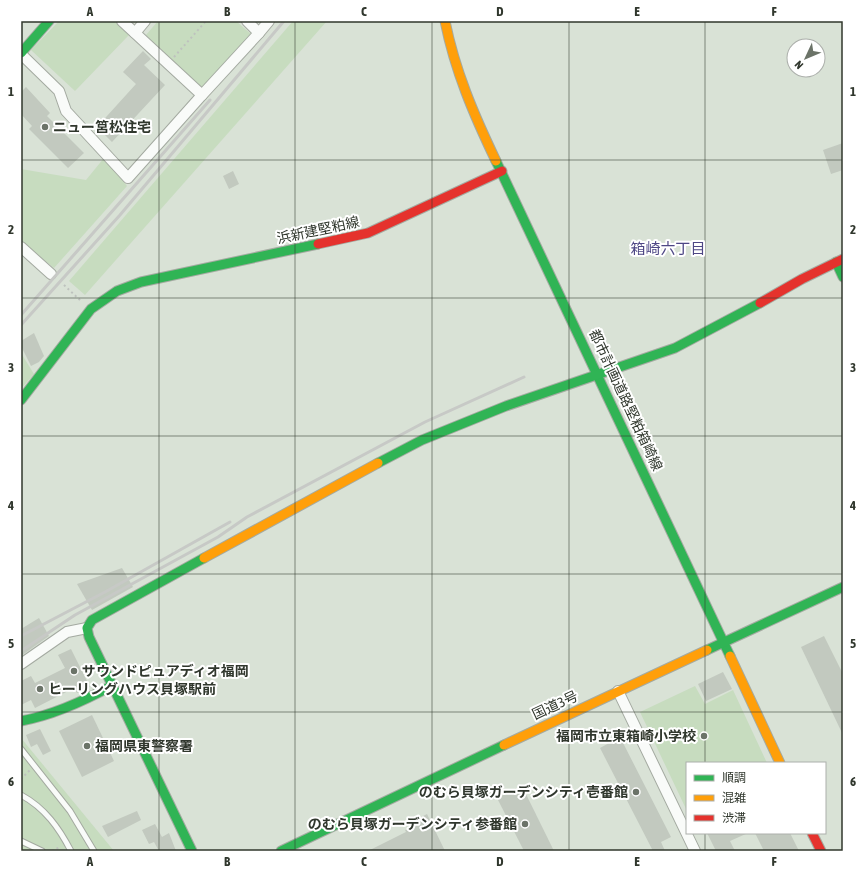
<svg xmlns="http://www.w3.org/2000/svg" width="864" height="872" font-family="'Asap Condensed','Noto Sans JP',sans-serif">
  <style>
    .green { fill: #c7dcbf }
    .building { fill: #c2c9bf }
    .lines { fill: none; stroke-linecap: round; stroke-linejoin: round }
    .lane-casing { stroke: #a4aaa1; stroke-width: 7 }
    .street-casing { stroke: #a4aaa1; stroke-width: 12 }
    .fast-casing { stroke: #a4aaa1; stroke-width: 11 }
    .slow-casing { stroke: #a4aaa1; stroke-width: 11 }
    .jam-casing { stroke: #a4aaa1; stroke-width: 11 }
    .path { stroke: #bec2be; stroke-width: 2; stroke-dasharray: 2 3; stroke-linecap: butt }
    .lane { stroke: #f9fbf9; stroke-width: 5 }
    .street { stroke: #f9fbf9; stroke-width: 10 }
    .fast { stroke: #30b455; stroke-width: 9 }
    .slow { stroke: #ff9f0a; stroke-width: 9 }
    .jam { stroke: #e5322d; stroke-width: 9 }
    .rail { stroke: #c7c9c6; stroke-width: 3 }
    .grid { fill: none; stroke: #30372d; stroke-width: 1; stroke-opacity: 0.55 }
    .poi-dot { fill: #6b7368; stroke: #fff; stroke-width: 1.5 }
    .labels { text-anchor: middle; dominant-baseline: central; stroke-width: 4; stroke-linejoin: round; paint-order: stroke }
    .poi-label { font-size: 14px; font-weight: bold; fill: #30372d; stroke: #fff; text-anchor: start }
    .street-label { font-size: 14px; fill: #30372d; stroke: #fff }
    .neighbourhood-label { font-size: 15px; fill: #4e4785; stroke: #fff }
    .neatline { fill: none; stroke: #30372d; stroke-width: 1.5 }
    .grid-label { font-size: 13px; text-anchor: middle; font-weight: bold; fill: #30372d }
  </style>
  <rect width="100%" height="100%" fill="#d9e2d6"/>
  <!-- green -->
  <g class="green">
    <polygon points="59,21 114,21 129,35 75,91 31,50"/>
    <polygon points="158,21 236,21 252,35 203,89 146,35"/>
    <polygon points="293,21 327,21 85,295 69,281"/>
    <polygon points="104,158 127,186 54,268 24,244 21,236 21,169 86,180"/>
    <polygon points="21,353 34,374 21,389"/>
    <polygon points="695,686 705,704 733,690 767,763 687,763 687,811 640,712"/>
    <polygon points="21,738 114,851 21,851"/>
  </g>
  <!-- building -->
  <g class="building">
    <polygon points="143,51 151,59 144,65 165,85 112,142 97,127 136,84 123,72"/>
    <polygon points="26,87 50,113 47,116 84,153 68,168 29,129 32,126 21,114 21,92"/>
    <polygon points="843,143 843,170 831,174 823,150"/>
    <polygon points="233,171 239,184 229,189 223,176"/>
    <polygon points="34,333 44,356 39,362 31,366 21,346 21,341"/>
    <polygon points="122,568 133,587 92,610 77,584"/>
    <polygon points="39,618 49,636 21,656 21,629"/>
    <polygon points="824,636 843,674 843,735 801,647"/>
    <polygon points="71,649 90,687 77,693 74,688 35,708 31,700 21,705 21,681 31,676 35,683 65,668 58,655"/>
    <polygon points="723,672 732,689 706,701 698,684"/>
    <polygon points="92,715 114,761 82,777 59,731"/>
    <polygon points="40,729 51,751 43,755 37,744 31,747 26,735"/>
    <polygon points="620,737 671,837 661,842 665,851 653,851 600,748"/>
    <polygon points="522,786 554,851 524,851 497,798"/>
    <polygon points="137,811 141,820 108,837 102,826"/>
    <polygon points="427,814 445,851 368,851 406,832 405,830 416,825 414,821"/>
    <polygon points="155,824 162,837 169,833 176,851 159,851 154,842 149,844 142,830"/>
    <polygon points="707,833 748,833 730,841 735,851 716,851"/>
    <polygon points="755,833 790,833 799,851 764,851"/>
  </g>
  <g class="lines">
    <!-- lane casing -->
    <g class="lane-casing">
      <g id="lane">
        <polyline points="21,749 70,811 94,851"/>
        <path d="M21,795C45,808 59,828 71,851"/>
        <polyline points="21,841 42,851"/>
      </g>
    </g>
    <!-- street casing -->
    <g class="street-casing">
      <g id="street">
        <polyline points="135,33 145,21"/>
        <polyline points="259,33 269,21"/>
        <polyline points="21,54 59,91 66,111 128,178 202,95 122,21"/>
        <polyline points="202,95 259,33 247,21"/>
        <polyline points="21,247 51,274"/>
        <polyline points="21,664 67,632 87,628"/>
        <polyline points="618,691 695,851"/>
      </g>
    </g>
    <!-- fast casing -->
    <g class="fast-casing">
      <g id="fast">
        <polyline points="21,53 49,21"/>
        <polyline points="496,161 730,656"/>
        <polyline points="836,262 843,277"/>
        <polyline points="21,400 91,309 117,291 141,282 318,244"/>
        <polyline points="378,463 422,440 506,406 675,348 760,303"/>
        <polyline points="707,650 843,587"/>
        <path d="M21,721C54,715 84,701 113,685"/>
        <polyline points="192,851 89,637 87,628 92,620 204,558"/>
        <polyline points="281,851 504,745"/>
      </g>
    </g>
    <!-- slow casing -->
    <g class="slow-casing">
      <g id="slow">
        <path d="M445,21C455,71 474,115 496,161"/>
        <polyline points="204,558 378,463"/>
        <polyline points="730,656 780,763"/>
        <polyline points="504,745 707,650"/>
      </g>
    </g>
    <!-- jam casing -->
    <g class="jam-casing">
      <g id="jam">
        <polyline points="318,244 368,233 502,171"/>
        <polyline points="760,303 802,279 843,259"/>
        <polyline points="812,833 821,851"/>
      </g>
    </g>
    <!-- path -->
    <g class="path">
      <polyline points="174,57 206,21"/>
      <polyline points="64,285 81,301"/>
      <polyline points="21,779 30,770"/>
      <polyline points="52,851 60,847"/>
    </g>
    <!-- lane -->
    <use href="#lane" class="lane"/>
    <!-- street -->
    <use href="#street" class="street"/>
    <!-- fast -->
    <use href="#fast" class="fast"/>
    <!-- slow -->
    <use href="#slow" class="slow"/>
    <!-- jam -->
    <use href="#jam" class="jam"/>
    <!-- rail -->
    <g class="rail">
      <polyline points="21,315 210,100"/>
      <polyline points="21,325 120,215 284,21"/>
      <polyline points="21,636 105,592 230,522"/>
      <polyline points="21,651 75,615 218,537 247,517 425,422 524,377"/>
    </g>
  </g>
  <!-- grid -->
  <path class="grid" d="M159,21V851M295,21V851M432,21V851M569,21V851M705,21V763M21,160H843M21,298H843M21,436H843M21,574H843M21,712H843M705,833V851"/>
  <!-- markers -->
  <g class="poi-dot">
    <circle cx="45" cy="127" r="4"/>
    <circle cx="74" cy="671" r="4"/>
    <circle cx="40" cy="689" r="4"/>
    <circle cx="704" cy="736" r="4"/>
    <circle cx="87" cy="746" r="4"/>
    <circle cx="636" cy="792" r="4"/>
    <circle cx="525" cy="824" r="4"/>
  </g>
  <g class="labels">
    <!-- poi labels -->
    <g class="poi-label">
      <text x="53" y="127">ニュー筥松住宅</text>
      <text x="82" y="671">サウンドピュアディオ福岡</text>
      <text x="48" y="689">ヒーリングハウス貝塚駅前</text>
      <text x="696" y="736" text-anchor="end">福岡市立東箱崎小学校</text>
      <text x="95" y="746">福岡県東警察署</text>
      <text x="628" y="792" text-anchor="end">のむら貝塚ガーデンシティ壱番館</text>
      <text x="517" y="824" text-anchor="end">のむら貝塚ガーデンシティ参番館</text>
    </g>
    <!-- street labels -->
    <g class="street-label">
      <text transform="translate(318 230) rotate(-12)">浜新建堅粕線</text>
      <text transform="translate(626 400) rotate(65)">都市計画道路堅粕箱崎線</text>
      <text transform="translate(555 705) rotate(-25)">国道3号</text>
    </g>
    <!-- neighbourhood labels -->
    <g class="neighbourhood-label">
      <text x="668" y="248">箱崎六丁目</text>
    </g>
  </g>
  <!-- border -->
  <rect width="864" height="872" fill="none" stroke="#ffffff" stroke-width="44"/>
  <!-- legend -->
  <rect x="686" y="762" width="140" height="72" fill="#ffffff" stroke="#acafab"/>
  <rect x="694" y="775" width="20" height="6" fill="#30b455" stroke="#acafab"/>
  <text x="722" y="782" font-size="12" fill="#30372d">順調</text>
  <rect x="694" y="795" width="20" height="6" fill="#ff9f0a" stroke="#acafab"/>
  <text x="722" y="802" font-size="12" fill="#30372d">混雑</text>
  <rect x="694" y="815" width="20" height="6" fill="#e5322d" stroke="#acafab"/>
  <text x="722" y="822" font-size="12" fill="#30372d">渋滞</text>
  <!-- north arrow -->
  <g transform="translate(806 58) rotate(226)"><circle r="19" fill="#ffffff" stroke="#acafab"/>
  <path d="M0-3L7 15L0 10L-7 15Z" fill="#6b7368"/>
  <text y="-6" font-size="11" font-weight="bold" text-anchor="middle" fill="#30372d">N</text>
  </g>
  <rect x="22" y="22" width="820" height="828" class="neatline"/>
  <g class="grid-label">
    <text x="90" y="16">A</text>
    <text x="227" y="16">B</text>
    <text x="364" y="16">C</text>
    <text x="500" y="16">D</text>
    <text x="637" y="16">E</text>
    <text x="774" y="16">F</text>
    <text x="11" y="96">1</text>
    <text x="853" y="96">1</text>
    <text x="11" y="234">2</text>
    <text x="853" y="234">2</text>
    <text x="11" y="372">3</text>
    <text x="853" y="372">3</text>
    <text x="11" y="510">4</text>
    <text x="853" y="510">4</text>
    <text x="11" y="648">5</text>
    <text x="853" y="648">5</text>
    <text x="11" y="786">6</text>
    <text x="853" y="786">6</text>
    <text x="90" y="866">A</text>
    <text x="227" y="866">B</text>
    <text x="364" y="866">C</text>
    <text x="500" y="866">D</text>
    <text x="637" y="866">E</text>
    <text x="774" y="866">F</text>
  </g>
</svg>
